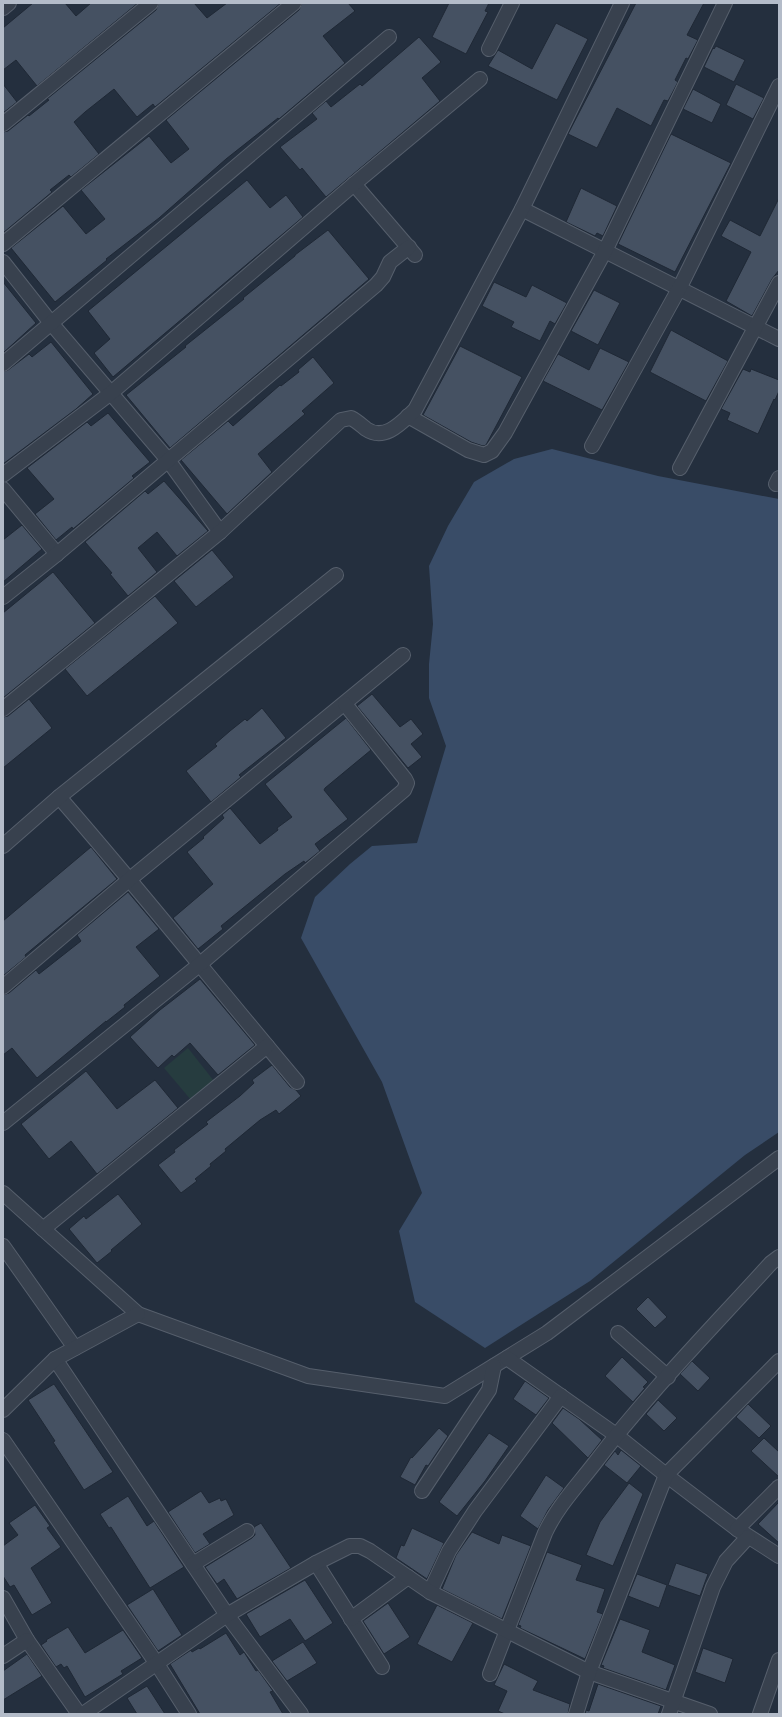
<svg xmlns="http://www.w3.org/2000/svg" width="782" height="1717" font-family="'Sofia Sans Condensed',sans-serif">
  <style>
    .green { fill: #263c3f }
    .water { fill: #394c67 }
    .building { fill: #455162; stroke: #1f2835 }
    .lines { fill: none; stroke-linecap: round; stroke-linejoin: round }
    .street-casing { stroke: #565f6c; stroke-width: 16 }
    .street { stroke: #38414e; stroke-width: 14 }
  </style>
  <rect width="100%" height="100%" fill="#242f3e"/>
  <!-- green -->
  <polygon class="green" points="188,1048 214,1081 191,1100 164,1068"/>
  <!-- water -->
  <polygon class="water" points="552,449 658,476 779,499 779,1132 745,1155 590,1281 485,1348 415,1302 399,1231 422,1193 382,1082 301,938 315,897 350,864 372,846 417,843 446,746 429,698 429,664 433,624 429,566 448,526 474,482 514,459"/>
  <!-- building -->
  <g class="building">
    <polygon points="33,3 65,3 76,16 91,3 138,3 37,86 16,60 3,70 3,28"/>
    <polygon points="159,3 194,3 207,18 227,3 281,3 155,107 153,104 137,117 114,89 85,112 74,122 99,154 71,177 69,175 50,190 52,192 3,233 3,132 8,131 28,115 29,116 49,100 47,99 156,10"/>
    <polygon points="302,3 348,3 355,11 323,36 345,63 279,119 278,118 226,159 159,218 124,245 106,259 107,260 55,302 11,248 63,206 86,234 105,219 81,190 149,136 171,163 189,149 166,120 299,10"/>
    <polygon points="449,3 489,3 485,11 488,12 466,54 432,37"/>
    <polygon points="636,3 704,3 687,35 698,40 688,59 686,58 675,80 678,82 668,101 664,100 651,126 617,108 597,148 568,134"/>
    <polygon points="556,23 588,39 557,100 488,66 498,50 532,69"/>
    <polygon points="419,37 441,62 422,78 440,101 326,197 302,168 300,170 280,147 317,119 312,113 326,101 331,107 360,84 362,86"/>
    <polygon points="716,46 745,60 734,82 704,67 713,48 714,49"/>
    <polygon points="3,84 17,102 3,113"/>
    <polygon points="736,84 764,98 753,119 726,105"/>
    <polygon points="693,89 721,104 712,123 683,109"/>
    <polygon points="671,134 731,163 675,272 618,244"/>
    <polygon points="247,180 270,208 286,195 303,217 113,377 94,353 110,339 88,311"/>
    <polygon points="581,188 617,206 603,236 597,233 595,236 566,222"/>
    <polygon points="779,198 779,270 772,279 752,316 726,301 751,252 721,236 730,220 760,236"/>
    <polygon points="328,230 369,279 170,448 126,395 186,347 185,346 244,299 243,298 295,256 295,255"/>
    <polygon points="3,282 36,323 3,353"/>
    <polygon points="494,282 526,297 532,285 567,303 555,324 550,321 540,341 511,327 514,322 482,306"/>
    <polygon points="594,290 620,303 598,345 571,331"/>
    <polygon points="671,330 728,361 706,401 650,372"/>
    <polygon points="51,342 93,394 76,409 3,464 3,372 8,370 29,354 32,357"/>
    <polygon points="460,346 522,377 486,445 483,446 471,442 423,415"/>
    <polygon points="600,348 629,362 602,410 543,381 558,354 589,370"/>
    <polygon points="313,357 334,383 302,411 305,414 258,454 272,472 227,514 181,460 228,421 233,426 280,385 281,386 299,372 298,370"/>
    <polygon points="743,369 750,372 751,369 779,380 779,391 775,400 774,399 758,434 727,420 730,413 721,409"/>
    <polygon points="108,413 150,462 132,476 134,478 73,529 72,527 56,540 35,514 54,499 27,468 87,422 91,426"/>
    <polygon points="164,481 208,531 177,556 157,532 138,548 157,572 128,596 110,574 112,573 85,542 145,491 148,494"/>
    <polygon points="22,525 42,549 3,582 3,540"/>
    <polygon points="212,550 234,577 196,607 174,581"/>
    <polygon points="53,572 95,623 3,698 3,613"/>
    <polygon points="155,596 178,623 87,696 65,669"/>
    <polygon points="372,694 400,727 411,719 423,734 411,744 422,757 408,768 357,706"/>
    <polygon points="29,699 52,728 3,768 3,717 8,716"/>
    <polygon points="262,708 286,738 239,775 241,777 211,802 186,771 217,746 215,744 230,731 245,719 247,721"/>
    <polygon points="346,718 371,750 325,788 324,790 348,819 315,844 320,851 305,863 304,861 285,874 221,926 223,929 198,949 173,918 213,884 187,852 204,838 203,837 224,818 222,815 230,808 260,844 278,830 277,828 292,817 265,784"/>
    <polygon points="91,847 117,879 25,955 26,957 3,976 3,921"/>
    <polygon points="128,892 159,929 136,947 160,976 124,1005 125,1007 106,1022 106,1021 37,1078 12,1048 3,1055 3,995 9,993 36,970 39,974 81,941 77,935"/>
    <polygon points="200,979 255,1045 218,1075 190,1043 174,1057 172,1055 158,1068 130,1037 160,1010"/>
    <polygon points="272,1065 290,1087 296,1090 301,1096 279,1114 276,1110 260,1120 225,1149 226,1151 210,1164 211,1166 195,1179 197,1181 181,1193 158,1165 175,1152 174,1150 208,1124 206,1122 240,1096 254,1083 252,1080"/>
    <polygon points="86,1071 117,1109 155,1080 178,1108 97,1174 71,1141 49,1159 21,1124"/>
    <polygon points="118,1194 142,1224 111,1250 112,1251 97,1263 69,1229 84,1216 86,1219"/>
    <polygon points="648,1297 667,1317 655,1328 636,1309"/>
    <polygon points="622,1357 648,1382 643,1387 645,1388 633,1402 605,1376"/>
    <polygon points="692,1361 710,1378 698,1391 680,1374"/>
    <polygon points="525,1381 549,1398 536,1415 513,1399"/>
    <polygon points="54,1384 113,1472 84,1490 53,1442 55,1441 28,1400"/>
    <polygon points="658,1400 677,1418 664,1431 646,1414"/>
    <polygon points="748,1404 771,1426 759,1438 736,1417"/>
    <polygon points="563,1408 579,1419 602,1440 588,1458 552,1423"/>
    <polygon points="439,1428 448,1436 428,1466 426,1465 415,1485 400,1477 411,1457 412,1458"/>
    <polygon points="489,1433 509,1446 485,1481 457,1516 439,1502"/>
    <polygon points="764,1438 779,1452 779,1477 751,1451"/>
    <polygon points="621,1450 641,1466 627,1483 604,1465 615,1451 618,1455"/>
    <polygon points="546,1475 564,1488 548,1510 538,1529 520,1516"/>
    <polygon points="629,1483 643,1494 613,1566 586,1555 600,1522"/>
    <polygon points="201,1491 209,1503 220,1498 221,1501 226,1499 234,1515 203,1534 210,1544 195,1553 168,1512"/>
    <polygon points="128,1496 147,1526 154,1521 184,1567 150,1588 111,1527 109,1528 100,1514"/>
    <polygon points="779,1502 779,1543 758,1524"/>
    <polygon points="35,1505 50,1526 47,1528 61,1547 31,1568 52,1603 32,1615 14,1585 10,1587 3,1576 3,1546 18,1535 9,1523"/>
    <polygon points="261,1523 291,1568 237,1599 224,1579 217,1584 205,1567 252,1538 255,1535 254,1527"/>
    <polygon points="412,1528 444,1543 427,1579 396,1558 401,1545 404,1546"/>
    <polygon points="472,1532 499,1544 502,1535 531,1546 502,1619 442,1589 456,1555"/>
    <polygon points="547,1552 582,1565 576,1580 605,1589 597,1612 603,1614 585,1659 520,1628 521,1626 518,1625"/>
    <polygon points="676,1563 708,1574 700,1596 668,1585"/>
    <polygon points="637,1574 667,1585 659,1608 628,1596"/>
    <polygon points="305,1580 333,1623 305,1641 290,1619 260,1637 246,1614"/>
    <polygon points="153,1589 182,1635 158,1651 127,1605"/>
    <polygon points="388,1603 410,1637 384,1654 363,1621"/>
    <polygon points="437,1605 473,1623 452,1662 417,1644"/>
    <polygon points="620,1619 650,1630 642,1652 675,1665 666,1690 603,1668 604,1666 601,1665"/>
    <polygon points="68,1627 85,1653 123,1630 142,1658 121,1671 123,1674 85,1697 67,1666 64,1668 61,1664 56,1667 41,1645 47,1641 46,1640"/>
    <polygon points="226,1633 240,1655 244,1652 256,1671 258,1670 273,1691 270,1692 283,1714 200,1714 170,1664 191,1650 192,1652 199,1648 200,1649"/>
    <polygon points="303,1642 317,1663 287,1681 272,1661"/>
    <polygon points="703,1648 733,1659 725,1683 695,1672"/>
    <polygon points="27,1654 42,1676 3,1700 3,1671"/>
    <polygon points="504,1664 538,1681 533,1690 570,1704 568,1714 505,1714 498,1711 507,1691 494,1685"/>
    <polygon points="598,1684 661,1706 658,1714 585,1714 586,1710 589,1711"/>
    <polygon points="147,1686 165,1714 137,1714 127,1698"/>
  </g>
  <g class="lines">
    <!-- street casing -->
    <g class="street-casing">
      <g id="street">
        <polyline points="3,8 9,3"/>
        <polyline points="489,49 512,3"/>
        <polyline points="3,124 151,3"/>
        <polyline points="354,184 415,255"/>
        <polyline points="522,209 779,339"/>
        <polyline points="3,244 294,3"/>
        <polyline points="3,262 51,323 168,460 220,532"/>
        <polyline points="3,364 389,37"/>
        <polyline points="408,416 468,450 484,455 492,451 505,433 605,251 725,3"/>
        <polyline points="592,446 680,287 779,86"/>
        <polyline points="680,468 779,283"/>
        <polyline points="3,475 111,393 354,184 480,79"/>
        <polyline points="776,484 779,478"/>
        <polyline points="3,489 57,554"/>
        <polyline points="3,597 57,554 376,285 383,277 390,262 409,247"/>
        <path d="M3,709L220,532L341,420L351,418C357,421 361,425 366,429C385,442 402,422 415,410L522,209L622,3"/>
        <path d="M59,797C141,891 218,988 297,1082"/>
        <polyline points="3,846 59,797 336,575"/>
        <polyline points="3,987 130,879 403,655"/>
        <polyline points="3,1123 199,965 404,790 407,783 405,779 345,704"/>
        <polyline points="3,1193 138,1314 308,1376 445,1396 547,1333 779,1158"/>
        <polyline points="43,1229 267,1046"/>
        <polyline points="3,1246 75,1348"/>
        <polyline points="618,1333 668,1377"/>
        <polyline points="507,1358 616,1435 666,1475 737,1529 779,1556"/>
        <polyline points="55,1359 227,1615 301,1714"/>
        <polyline points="3,1410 55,1359 138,1314"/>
        <polyline points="3,1440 157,1664 189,1714"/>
        <polyline points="422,1491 489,1390 494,1366"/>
        <polyline points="737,1529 779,1487"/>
        <polyline points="316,1563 382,1667"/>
        <polyline points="193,1564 247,1531"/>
        <polyline points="430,1592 449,1551 475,1511 561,1396"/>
        <polyline points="3,1598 27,1640 79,1714"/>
        <polyline points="351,1619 408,1577"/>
        <polyline points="3,1656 27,1640"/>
        <path d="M490,1674L545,1533C557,1507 577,1486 594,1464C648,1393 711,1329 771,1263L779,1257"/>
        <polyline points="83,1714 227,1615 316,1563 350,1546 360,1546 370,1551 430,1592 589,1672 710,1714"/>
        <polyline points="576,1714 589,1672 666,1475 779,1361"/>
        <polyline points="669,1714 713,1587 726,1561 748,1537"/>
        <polyline points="760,1714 779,1660"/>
      </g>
    </g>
    <!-- street -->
    <use href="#street" class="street"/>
  </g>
  <!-- border -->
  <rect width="782" height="1717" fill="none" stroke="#b4bcc9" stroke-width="8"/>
</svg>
